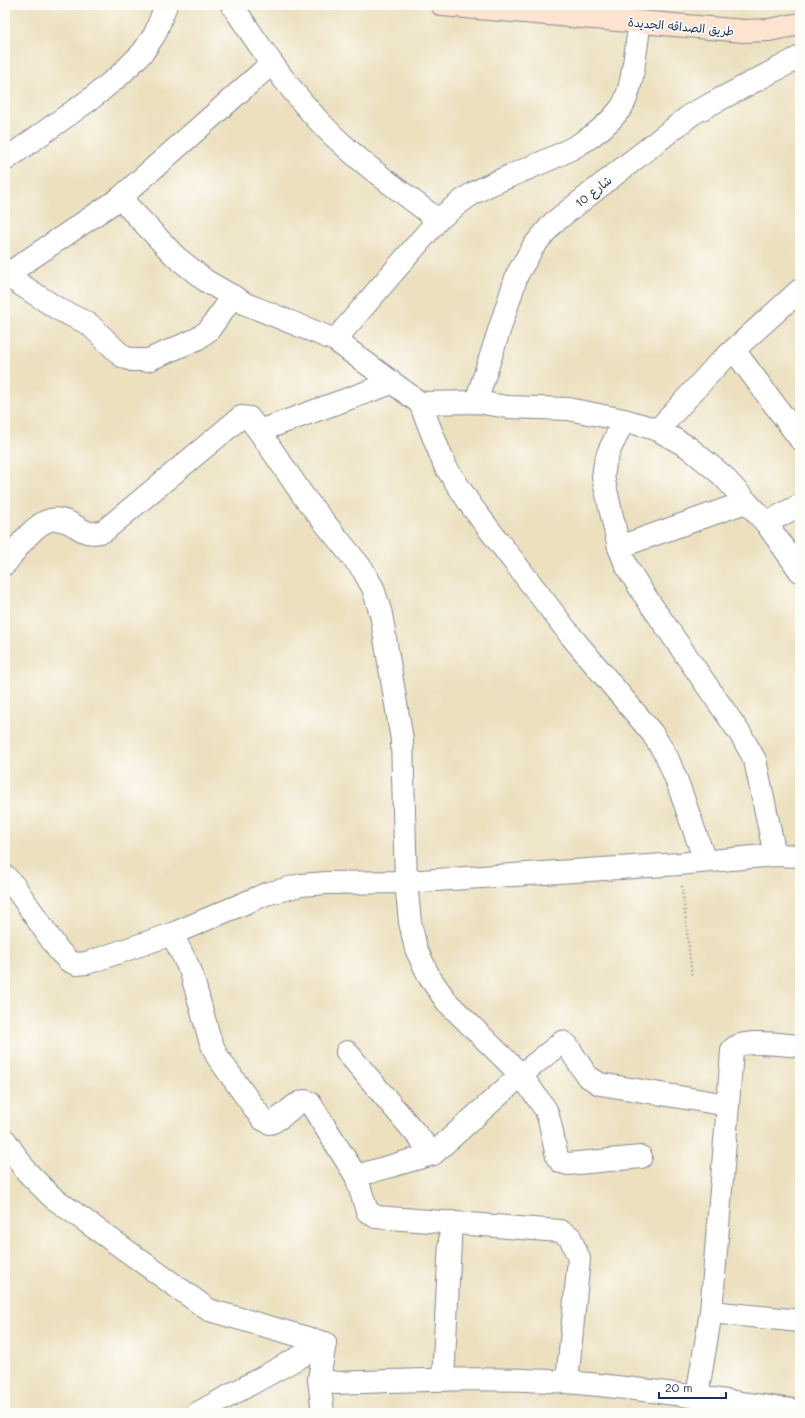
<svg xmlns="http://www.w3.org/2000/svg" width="805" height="1418" font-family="Mali,'Playpen Sans Arabic',sans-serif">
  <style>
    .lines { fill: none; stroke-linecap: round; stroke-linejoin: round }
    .street-casing { stroke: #84888e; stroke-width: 24 }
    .secondary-casing { stroke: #84888e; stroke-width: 24 }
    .path { stroke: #84888e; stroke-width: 2.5; stroke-dasharray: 1 3; stroke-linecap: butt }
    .street { stroke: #fff; stroke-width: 22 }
    .secondary { stroke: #fee3d1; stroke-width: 22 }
    .labels { text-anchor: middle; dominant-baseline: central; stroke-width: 3.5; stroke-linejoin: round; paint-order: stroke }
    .street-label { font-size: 12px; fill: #1b2f5e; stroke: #fdfcf7 }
  </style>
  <rect width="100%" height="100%" fill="#fdfcf7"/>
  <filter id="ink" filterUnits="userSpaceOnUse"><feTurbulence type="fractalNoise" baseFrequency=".025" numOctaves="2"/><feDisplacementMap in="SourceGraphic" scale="8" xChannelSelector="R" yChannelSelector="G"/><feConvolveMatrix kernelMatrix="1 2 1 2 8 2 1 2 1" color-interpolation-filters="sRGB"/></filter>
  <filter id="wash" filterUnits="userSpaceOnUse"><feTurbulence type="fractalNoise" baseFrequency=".012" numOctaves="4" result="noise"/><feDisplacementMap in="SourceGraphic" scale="16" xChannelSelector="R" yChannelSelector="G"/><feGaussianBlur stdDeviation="0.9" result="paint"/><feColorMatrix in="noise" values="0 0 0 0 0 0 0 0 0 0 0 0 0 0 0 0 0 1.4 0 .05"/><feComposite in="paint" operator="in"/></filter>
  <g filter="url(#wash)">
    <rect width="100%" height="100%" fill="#ece0bf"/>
  </g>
  <g filter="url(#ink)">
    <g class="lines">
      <!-- street casing -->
      <g class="street-casing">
        <g id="street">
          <path d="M232,5C266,56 302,110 350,151C378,176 409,197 438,220"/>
          <polyline points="5,160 92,98 120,75 143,52 155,34 166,5"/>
          <polyline points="120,198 175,256 206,281 246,304 335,340 420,403 476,402 508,407 568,409 624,420 658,430 688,447 722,475 766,523 800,571"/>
          <polyline points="5,274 6,275 120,198 271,64"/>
          <polyline points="6,275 58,309 89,324 122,356 132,360 148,360 197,339 209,330 233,296"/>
          <path d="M335,340L438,220C449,211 460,202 472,194C521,166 585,156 621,108C633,92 636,44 640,22"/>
          <polyline points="734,350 800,439"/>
          <polyline points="476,402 517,275 533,247 553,223 692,114 800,57"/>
          <polyline points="420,403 445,466 472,507 571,636 652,733 667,757 678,784 705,861"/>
          <polyline points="624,420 609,451 605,463 603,477 619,547 627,567 643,593 741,735 755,760 775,855"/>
          <polyline points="658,430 716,366 800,290"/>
          <polyline points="259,431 304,497 363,570 373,588 381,614 402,740 406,882 410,922 416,949 430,978 447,1002 521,1075 546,1110 550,1123 557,1157 561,1162 568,1164 641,1157"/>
          <polyline points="766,523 800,505"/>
          <polyline points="619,547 746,502"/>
          <path d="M5,564C17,549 39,514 61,520C80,524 82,538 104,531L241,417L249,418L259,431L392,383"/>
          <polyline points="5,876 15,887 59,951 69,961 76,964 87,963 172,934 266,894 301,885 327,883 406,882 679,864 775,855 800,856"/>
          <path d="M172,934L191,972L210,1040L217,1056L262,1119L270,1123C284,1119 291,1104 305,1101L310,1103L356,1176L367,1211L376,1217L560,1231L570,1237L579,1259L567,1382"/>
          <polyline points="347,1052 433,1154"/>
          <path d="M5,1140L26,1171L52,1197L209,1310L325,1343L319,1379L336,1383C412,1380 490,1377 566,1382C644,1388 722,1401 800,1411"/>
          <path d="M356,1176L433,1154L521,1075L562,1042L567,1045L587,1076L600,1084L728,1105L732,1050C741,1038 785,1045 800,1046"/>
          <polyline points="711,1312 728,1105"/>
          <polyline points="319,1379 323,1413"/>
          <polyline points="443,1380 451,1222"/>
          <polyline points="697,1396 711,1312 800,1321"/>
          <polyline points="198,1413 325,1343"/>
        </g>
      </g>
      <!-- secondary casing -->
      <g class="secondary-casing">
        <polyline id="secondary" points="442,5 744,31 769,30 800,24"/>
      </g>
      <!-- path -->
      <polyline class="path" points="682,886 692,977"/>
      <!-- street -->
      <use href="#street" class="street"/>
      <!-- secondary -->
      <use href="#secondary" class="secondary"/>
    </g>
  </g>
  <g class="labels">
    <!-- street labels -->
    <g class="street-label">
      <text transform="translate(681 26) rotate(5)">طريق الصداقه الجديدة</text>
      <text transform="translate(593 191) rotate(-38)">شارع 10</text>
    </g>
  </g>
  <!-- margin -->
  <rect width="805" height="1418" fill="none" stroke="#fdfcf7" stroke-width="20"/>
  <!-- scale -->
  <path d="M659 1392v6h67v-6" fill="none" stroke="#1b2f5e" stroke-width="2"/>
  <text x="665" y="1392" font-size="12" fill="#1b2f5e" stroke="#fdfcf7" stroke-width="3" paint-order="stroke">20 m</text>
</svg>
